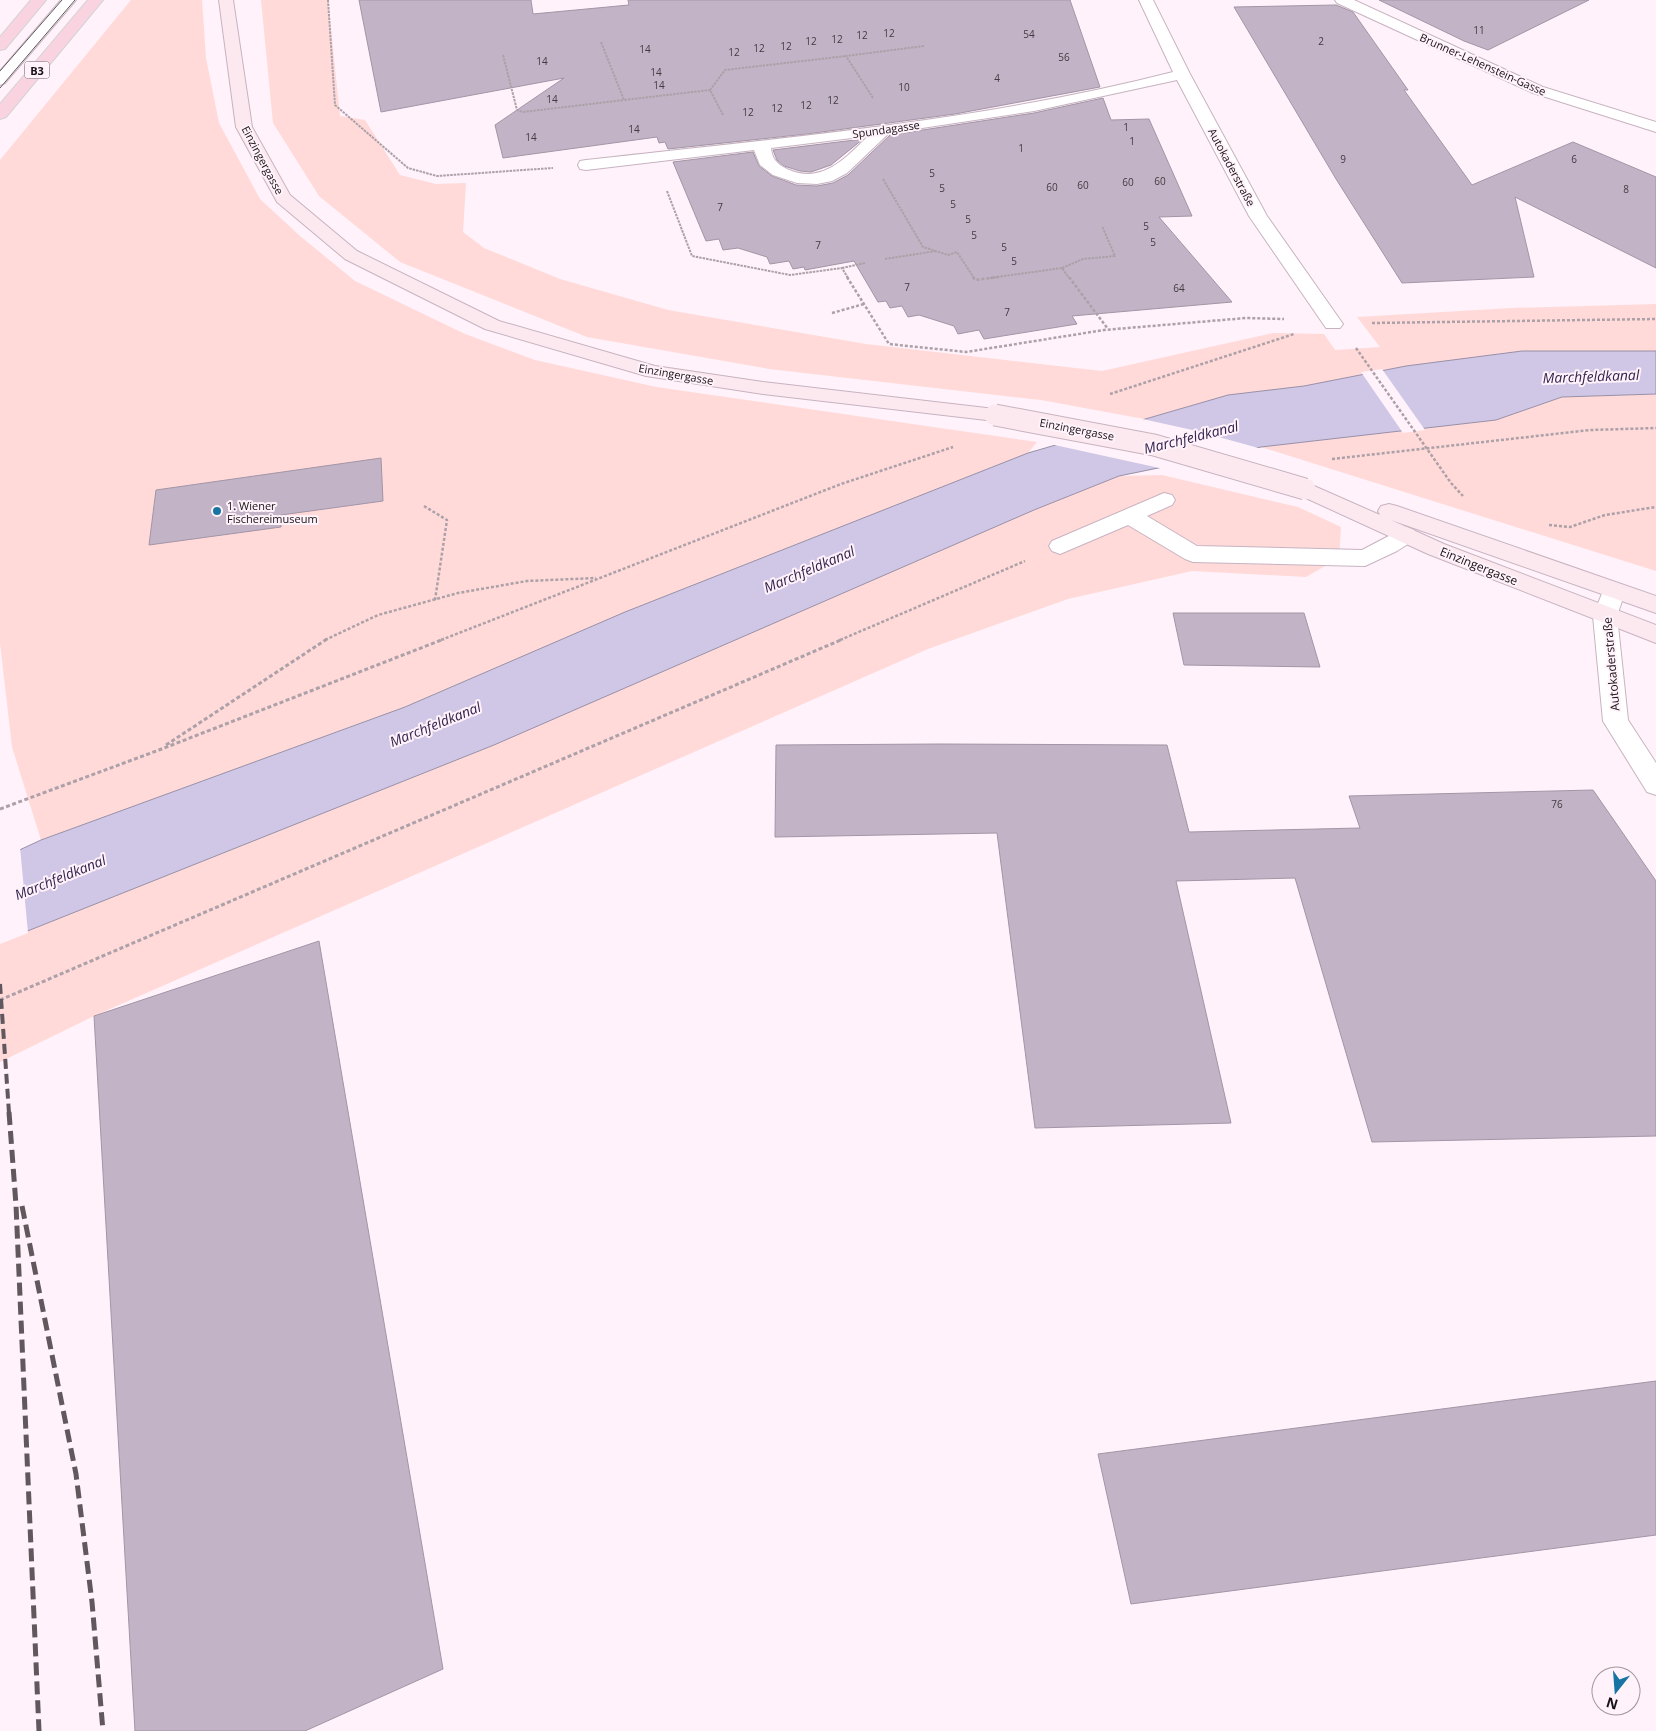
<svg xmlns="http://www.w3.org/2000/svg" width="1656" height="1731" font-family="'Open Sans',sans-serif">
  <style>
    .green { fill: #ffdad9 }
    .water { fill: #cfc7e5; stroke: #9890a7 }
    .pier { fill: #fff2fa }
    .building { fill: #c2b4c6; stroke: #a295a6 }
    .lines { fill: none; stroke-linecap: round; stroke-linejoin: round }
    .service-casing { stroke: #c7b3c0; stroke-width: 2 }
    .minor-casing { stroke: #c7b3c0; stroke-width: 2 }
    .secondary-casing { stroke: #c7b3c0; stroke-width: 2 }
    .primary-casing { stroke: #d5d4d5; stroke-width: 2 }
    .path-far2 { stroke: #aca1a8; stroke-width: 2; stroke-dasharray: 2.5 1; stroke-linecap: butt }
    .path-far1 { stroke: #aca1a8; stroke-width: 2.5; stroke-dasharray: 3 2; stroke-linecap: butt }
    .path { stroke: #aca1a8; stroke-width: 3; stroke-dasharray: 4 2.5; stroke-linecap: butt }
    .service { fill: #fff; fill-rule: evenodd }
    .minor { fill: #fff; fill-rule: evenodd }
    .secondary { fill: #fce9ef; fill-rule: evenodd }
    .primary { fill: #f9d3df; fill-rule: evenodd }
    .tram { stroke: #60585d; stroke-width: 1 }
    .rail-far1 { stroke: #60585d; stroke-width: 4; stroke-dasharray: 10 5; stroke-linecap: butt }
    .rail { stroke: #60585d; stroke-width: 5; stroke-dasharray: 13 6; stroke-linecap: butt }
    .secondary-bridge-casing { stroke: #c7b3c0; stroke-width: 23; stroke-linecap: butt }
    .path-bridge { stroke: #aca1a8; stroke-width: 2.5; stroke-dasharray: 3 2; stroke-linecap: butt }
    .secondary-bridge { stroke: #fce9ef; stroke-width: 21 }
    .poi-dot { fill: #1874a2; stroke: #fff2fa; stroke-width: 2 }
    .labels { text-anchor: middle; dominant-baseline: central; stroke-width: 4; stroke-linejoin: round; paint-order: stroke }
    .number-label { font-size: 10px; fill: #423a41 }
    .far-street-label { font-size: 11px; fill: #171115; stroke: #fff2fa }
    .shield { fill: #fff2fa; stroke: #5d545a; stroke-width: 1 }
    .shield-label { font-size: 11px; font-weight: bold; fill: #171115 }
    .far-poi-label { font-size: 11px; fill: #171115; stroke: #fff2fa; text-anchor: start }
    .street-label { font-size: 12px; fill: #171115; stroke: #fff2fa }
    .water-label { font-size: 14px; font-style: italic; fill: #32244d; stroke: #fff2fa }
  </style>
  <rect width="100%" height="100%" fill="#fff2fa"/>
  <!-- green -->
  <g class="green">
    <polygon points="131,0 202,0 206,58 219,123 260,199 300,236 355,281 465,334 535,360 656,387 1037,442 1028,453 405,707 41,840 12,747 0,643 0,160"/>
    <polygon points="261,0 328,0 340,116 365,120 400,175 436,184 466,183 463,232 484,248 560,279 668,310 866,344 1102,371 1273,333 1324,334 1335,350 1380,347 1357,317 1512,308 1656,304 1656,351 1523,351 1406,366 1304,386 1228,395 1144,419 1041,400 769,369 587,337 400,262 319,196 273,123"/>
    <polygon points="1656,394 1656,571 1261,447 1496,420 1562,397"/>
    <polygon points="1162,475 1298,507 1341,527 1339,558 1306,577 1192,571 1068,599 928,649 94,1016 0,1062 0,942 494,745 1034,510 1119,476"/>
  </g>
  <!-- water -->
  <polygon class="water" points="1522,351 1656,351 1656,394 1562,397 1496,420 1261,447 1119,476 1034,510 494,745 0,942 0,859 41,840 405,707 625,612 1028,453 1228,395 1304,386 1406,366"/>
  <!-- pier -->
  <g class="pier">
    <polygon points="1382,369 1425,430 1403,433 1361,372"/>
    <polygon points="1138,418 1197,431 1262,449 1164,469 1050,444"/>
    <polygon points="20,847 28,933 0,944 0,856"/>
  </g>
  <!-- building -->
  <g class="building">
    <polygon points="359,0 531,0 533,14 629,5 628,0 1070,0 1100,87 955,114 807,134 668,149 665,142 659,143 657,137 503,158 495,125 564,78 381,112"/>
    <polygon points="1379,0 1589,0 1488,50 1464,41"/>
    <polygon points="1336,5 1353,12 1408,90 1404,90 1472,185 1573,142 1656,177 1656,268 1515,197 1534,277 1402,283 1336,179 1234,7"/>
    <polygon points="1103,98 1111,120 1149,119 1192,216 1159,217 1232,302 1072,316 1077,324 984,339 979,330 958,334 954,326 919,315 908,317 902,306 890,308 886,301 878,302 854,261 805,270 804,267 793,269 789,261 770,264 767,257 738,248 723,250 719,239 706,241 673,162 753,152 759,166 772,176 796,185 817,186 833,183 848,175 890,135 1034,113"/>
    <polygon points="863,139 831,165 811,172 800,171 784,166 777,160 773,150"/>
    <polygon points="381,458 383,501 281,515 281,527 149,545 156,490"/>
    <polygon points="1173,613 1304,613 1320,667 1184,665"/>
    <polygon points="940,744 1167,745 1189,832 1360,828 1349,796 1593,790 1656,881 1656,1136 1372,1142 1295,878 1176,881 1231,1123 1035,1128 997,833 775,837 776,745"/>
    <polygon points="319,941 443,1669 305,1731 135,1731 94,1016"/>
    <polygon points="1656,1381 1656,1535 1131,1604 1098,1454"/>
  </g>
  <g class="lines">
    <!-- service casing -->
    <g class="service-casing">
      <g id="service">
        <polygon points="61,0 76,0 5,83 0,85 0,71"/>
        <polygon points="1164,493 1172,495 1175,500 1172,505 1147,516 1197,546 1362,550 1406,527 1414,530 1417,535 1414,540 1397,551 1365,566 1193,562 1185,559 1128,525 1060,554 1052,551 1049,546 1052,541"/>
      </g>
    </g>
    <!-- minor casing -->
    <g class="minor-casing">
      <g id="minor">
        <path d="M1139,0H1153L1190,74L1267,216L1343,324L1340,328H1326L1249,216L1177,80L1034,111L889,133L847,173L832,181L817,184L797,183L773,175L760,165L754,150L586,170L580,169L578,165L580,161L586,160C781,138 983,121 1173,72ZM868,136C845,159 821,185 787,169C777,164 772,159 771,148Z"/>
        <polygon points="1335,0 1354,0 1543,87 1656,122 1656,132 1533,93 1337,3"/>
        <polygon points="1613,584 1621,586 1625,592 1617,616 1628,720 1656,763 1656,795 1647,792 1603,721 1593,616 1605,586"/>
      </g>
    </g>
    <!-- secondary casing -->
    <g class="secondary-casing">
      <g id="secondary">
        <polygon points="219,0 233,0 252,127 290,195 357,251 499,321 655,366 763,382 995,409 1002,411 1005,415 1002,419 995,421 763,394 646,376 485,329 345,259 277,202 236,127"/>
        <polygon points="1305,482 1380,515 1378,511 1381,506 1389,504 1397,506 1656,596 1656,613 1391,520 1444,544 1656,625 1656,643 1428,554 1297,494 1294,489 1297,484"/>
      </g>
    </g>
    <!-- primary casing -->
    <g class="primary-casing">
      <g id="primary">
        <polygon points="31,0 46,0 5,49 0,50 0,37"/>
        <polygon points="88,0 103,0 6,117 0,119 0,104"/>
      </g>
    </g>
    <!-- path-far2 -->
    <g class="path-far2">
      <polyline points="328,0 335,105 408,168 437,176 553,168"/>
      <polyline points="601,42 624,100 710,90"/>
      <polyline points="503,55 517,110 523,112 624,100"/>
      <polyline points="873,98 846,56 924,46"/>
      <polyline points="723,115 710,90 725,70 846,56"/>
      <polyline points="883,179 923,247 948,255 957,252 974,278"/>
      <polyline points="667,191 692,256 790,275 842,268 848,278"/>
      <polyline points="885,259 936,251"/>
      <polyline points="842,268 865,263"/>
      <polyline points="1062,268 1083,259 1115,256 1102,226"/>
      <polyline points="990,278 1062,268 1069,278"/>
    </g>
    <!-- path-far1 -->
    <g class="path-far1">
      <polyline points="847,277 889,344 966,352 1104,330 1246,318 1284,319"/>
      <polyline points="973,277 975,280 999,277"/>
      <polyline points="1069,277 1108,329"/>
      <polyline points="832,313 864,304"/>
      <polyline points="1372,323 1656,319"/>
      <polyline points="1110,394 1294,334"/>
      <polyline points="1332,459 1590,430 1656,428"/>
      <polyline points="1451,483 1463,496"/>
      <polyline points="424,506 447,520 435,600"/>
      <polyline points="1549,525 1570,527 1605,515 1656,507"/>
      <polyline points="325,640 378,615 458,593 527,581 596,578"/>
      <polyline points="441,640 841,484 953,447"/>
      <polyline points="840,640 1025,561"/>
    </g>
    <!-- path -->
    <g class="path">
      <polyline points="166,745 327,639"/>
      <polyline points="0,809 159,750 444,639"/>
      <polyline points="0,1000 843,639"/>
    </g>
    <!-- service -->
    <use href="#service" class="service"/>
    <!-- minor -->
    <use href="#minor" class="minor"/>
    <!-- secondary -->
    <use href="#secondary" class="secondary"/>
    <!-- primary -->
    <use href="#primary" class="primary"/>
    <!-- tram -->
    <g class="tram">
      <polyline points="0,71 62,0"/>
      <polyline points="0,88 75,0"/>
    </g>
    <!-- rail-far1 -->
    <polyline class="rail-far1" points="0,984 9,1113"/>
    <!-- rail -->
    <g class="rail">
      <polyline points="9,1112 16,1205 39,1731"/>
      <polyline points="22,1206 76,1474 92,1602 103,1731"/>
    </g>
    <!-- secondary-bridge casing -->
    <g class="secondary-bridge-casing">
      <polyline id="secondary-bridge" points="995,415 1154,445 1305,489"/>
    </g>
    <!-- path-bridge -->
    <polyline class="path-bridge" points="1356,348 1451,483"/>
    <!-- secondary-bridge -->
    <use href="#secondary-bridge" class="secondary-bridge"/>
  </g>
  <!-- markers -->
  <circle class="poi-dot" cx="217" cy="511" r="5"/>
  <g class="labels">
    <!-- number labels -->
    <g class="number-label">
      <text x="1479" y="30">11</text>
      <text x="889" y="33">12</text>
      <text x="1029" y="34">54</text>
      <text x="862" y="35">12</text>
      <text x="837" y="39">12</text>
      <text x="811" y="41">12</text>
      <text x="1321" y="41">2</text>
      <text x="786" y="46">12</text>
      <text x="759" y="48">12</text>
      <text x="645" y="49">14</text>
      <text x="734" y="52">12</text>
      <text x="1064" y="57">56</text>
      <text x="542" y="61">14</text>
      <text x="656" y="72">14</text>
      <text x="997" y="78">4</text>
      <text x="659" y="85">14</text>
      <text x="904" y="87">10</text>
      <text x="552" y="99">14</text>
      <text x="833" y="100">12</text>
      <text x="806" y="105">12</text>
      <text x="777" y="108">12</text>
      <text x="748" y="112">12</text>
      <text x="1126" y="127">1</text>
      <text x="634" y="129">14</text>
      <text x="531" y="137">14</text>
      <text x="1132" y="141">1</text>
      <text x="1021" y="148">1</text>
      <text x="1343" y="159">9</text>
      <text x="1574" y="159">6</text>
      <text x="932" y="173">5</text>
      <text x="1160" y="181">60</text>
      <text x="1128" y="182">60</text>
      <text x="1083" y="185">60</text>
      <text x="1052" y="187">60</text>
      <text x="942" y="188">5</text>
      <text x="1626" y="189">8</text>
      <text x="953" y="204">5</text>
      <text x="720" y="207">7</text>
      <text x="968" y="219">5</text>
      <text x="1146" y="226">5</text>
      <text x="974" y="235">5</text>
      <text x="1153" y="242">5</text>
      <text x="818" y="245">7</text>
      <text x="1004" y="247">5</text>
      <text x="1014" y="261">5</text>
      <text x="907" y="287">7</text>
      <text x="1179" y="288">64</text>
      <text x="1007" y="312">7</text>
      <text x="1557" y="804">76</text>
    </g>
    <!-- far-street labels -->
    <g class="far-street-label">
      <text transform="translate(1483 64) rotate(24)">Brunner-Lehenstein-Gasse</text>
      <text transform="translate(886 129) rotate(-8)">Spundagasse</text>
      <text transform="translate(263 160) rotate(62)">Einzingergasse</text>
      <text transform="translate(1232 167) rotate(62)">Autokaderstraße</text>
      <text transform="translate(676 374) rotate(10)">Einzingergasse</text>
      <text transform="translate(1077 429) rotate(11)">Einzingergasse</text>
    </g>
    <!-- shield labels -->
    <rect class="shield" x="24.5" y="61.5" width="25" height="17" rx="4"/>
    <g class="shield-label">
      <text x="37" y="70">B3</text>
    </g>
    <!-- far-poi labels -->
    <g class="far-poi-label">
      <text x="227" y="505">1. Wiener<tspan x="227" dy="13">Fischereimuseum</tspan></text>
    </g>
    <!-- street labels -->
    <g class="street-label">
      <text transform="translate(1479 566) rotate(22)">Einzingergasse</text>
      <text transform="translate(1611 664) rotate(-95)">Autokaderstraße</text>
    </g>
    <!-- water labels -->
    <g class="water-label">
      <text transform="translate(1591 376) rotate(-2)">Marchfeldkanal</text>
      <text transform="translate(1191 437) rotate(-14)">Marchfeldkanal</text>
      <text transform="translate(809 569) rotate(-23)">Marchfeldkanal</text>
      <text transform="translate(435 724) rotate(-22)">Marchfeldkanal</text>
      <text transform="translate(60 877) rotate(-22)">Marchfeldkanal</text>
    </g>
  </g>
  <!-- north arrow -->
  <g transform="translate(1616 1691) rotate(197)"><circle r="24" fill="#fff2fa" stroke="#a2989e"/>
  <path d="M0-4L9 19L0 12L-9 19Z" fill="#1874a2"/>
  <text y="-8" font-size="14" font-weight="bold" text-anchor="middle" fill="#171115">N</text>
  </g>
</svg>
